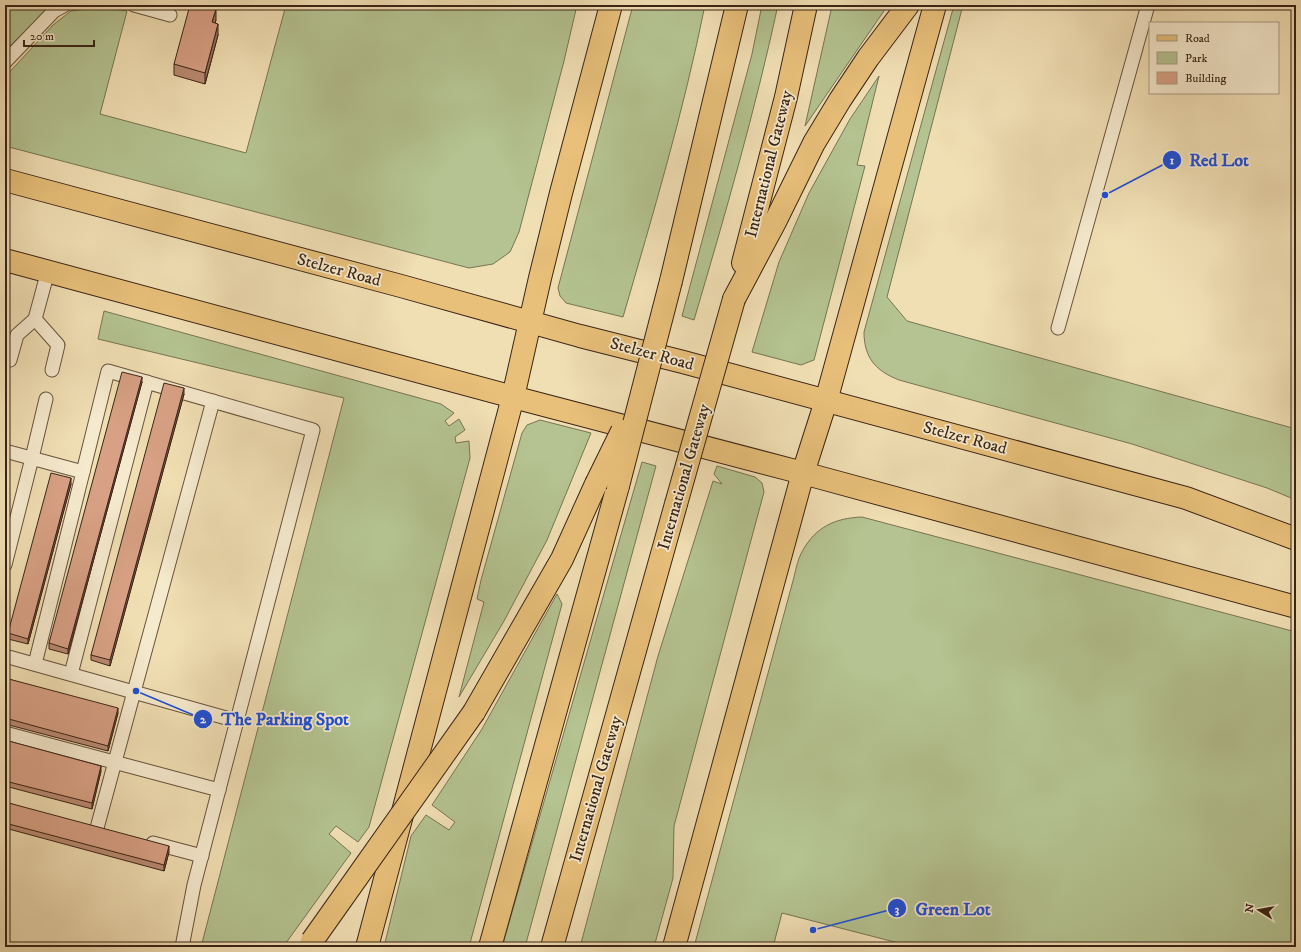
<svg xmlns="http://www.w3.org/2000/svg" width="1301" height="952" font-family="'IM FELL DW Pica',serif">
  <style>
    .green { fill: #b4c391; stroke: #777454 }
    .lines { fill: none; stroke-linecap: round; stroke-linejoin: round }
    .lane-casing { stroke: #68533e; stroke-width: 15 }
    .primary-casing { stroke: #3a2416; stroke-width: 24 }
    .highway-casing { stroke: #3a2416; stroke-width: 24 }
    .lane { stroke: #f6eace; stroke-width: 13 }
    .primary { stroke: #e8c07a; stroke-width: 22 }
    .highway { stroke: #e8c07a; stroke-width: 22 }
    .highway-bridge-casing { stroke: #3a2416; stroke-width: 24; stroke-linecap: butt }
    .highway-bridge { stroke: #e8c07a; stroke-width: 22 }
    .wall { fill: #ba8a72; stroke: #3a2416 }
    .shaded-wall { fill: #97715d; stroke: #3a2416 }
    .building { fill: #d8a185; stroke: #3a2416 }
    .labels { text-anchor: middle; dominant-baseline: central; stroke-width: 3.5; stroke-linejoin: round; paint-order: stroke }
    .street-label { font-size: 17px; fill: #3a2416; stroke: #f6eace }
    .leader { fill: none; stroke: #1d4ed8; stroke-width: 1.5 }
    .callout-dot { fill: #1d4ed8; stroke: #f6eace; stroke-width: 1.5 }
    .mark-label { font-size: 12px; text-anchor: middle; font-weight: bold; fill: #fff }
    .callout-label { font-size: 18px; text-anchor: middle; font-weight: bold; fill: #1d4ed8; stroke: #f6eace; stroke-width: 3.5; stroke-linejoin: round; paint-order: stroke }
  </style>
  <rect width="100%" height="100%" fill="#f1dfb4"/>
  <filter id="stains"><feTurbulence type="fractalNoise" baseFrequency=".005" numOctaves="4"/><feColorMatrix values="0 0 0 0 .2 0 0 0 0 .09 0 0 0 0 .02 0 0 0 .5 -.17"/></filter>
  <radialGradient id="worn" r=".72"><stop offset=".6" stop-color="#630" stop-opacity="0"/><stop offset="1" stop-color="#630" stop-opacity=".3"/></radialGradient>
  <!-- green -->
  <g class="green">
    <polygon points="5,5 51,5 5,51"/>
    <polygon points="286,5 577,5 564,61 519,232 510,252 493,264 469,268 5,146 5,77 53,25 71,11 100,7 127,11 100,114 246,153"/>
    <path d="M633,5H705C684,110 653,214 623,317L566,303L560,296L558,288Z"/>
    <path d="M762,5H778C755,111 725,215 694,320L682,316L752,54Z"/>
    <polygon points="832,5 888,5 805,126 832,6"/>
    <path d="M954,5H963L887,297L907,321L1296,429V500L1267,488L1132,444L899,380C876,371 864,358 864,332Z"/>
    <polygon points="879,76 857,165 865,166 814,360 801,365 752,352 779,262 809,193 850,119"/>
    <polygon points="104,311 441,404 454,413 445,421 449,426 459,419 465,430 455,437 456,443 469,441 470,458 369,827 358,842 336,826 329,834 351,853 283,947 201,947 344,398 98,339"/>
    <polygon points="540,420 591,433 547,540 504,621 459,697 484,602 477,599 481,580 522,433 527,425"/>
    <polygon points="642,462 656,466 525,947 502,947"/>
    <polygon points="717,466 755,477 762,483 764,492 674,826 673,878 654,947 580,947 658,656 713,481 722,484 714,474"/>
    <path d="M862,517L1296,632V947H914L782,913L773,947H694L794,577C796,569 798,558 803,550C816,527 835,518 862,517Z"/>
    <polygon points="557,594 562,604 469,947 384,947 411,836 426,815 449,830 455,822 432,805 482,729"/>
  </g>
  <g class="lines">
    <!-- lane casing -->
    <g class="lane-casing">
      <g id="lane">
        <polyline points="134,5 170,15"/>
        <polyline points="5,62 54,11 65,5"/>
        <polyline points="35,319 58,345 52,370"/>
        <polyline points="1058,328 1148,5"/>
        <polyline points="10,360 17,335 35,319 48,271"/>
        <polyline points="5,451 83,472 108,371 313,430 194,885 182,947"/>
        <polyline points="5,565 32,458 46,399"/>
        <polyline points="5,656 237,721"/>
        <polyline points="35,664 83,472"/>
        <polyline points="71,674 147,382"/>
        <polyline points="5,733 219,790"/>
        <polyline points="97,828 213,401"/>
        <polyline points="153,843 202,856"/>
      </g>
    </g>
    <!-- primary casing -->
    <g class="primary-casing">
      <g id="primary">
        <polyline points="5,180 401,286 580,336 683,362 1186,498 1296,539"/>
        <polyline points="5,260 513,397 803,473 1296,607"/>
        <polyline points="513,397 540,278 561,193 611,5"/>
        <polyline points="803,473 826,401 935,5"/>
      </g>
    </g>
    <!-- highway casing -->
    <g class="highway-casing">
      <g id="highway">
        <polyline points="743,263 786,97 806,5"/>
        <polyline points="671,281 737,5"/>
        <polyline points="734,299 776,220 814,143 840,100 868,58 908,5"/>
        <polyline points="474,712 562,559 596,484"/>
        <polyline points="367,947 513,397"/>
        <polyline points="490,947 618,486"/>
        <polyline points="552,947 676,504"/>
        <polyline points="674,947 803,473"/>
      </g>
    </g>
    <!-- lane -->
    <use href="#lane" class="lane"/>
    <!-- primary -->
    <use href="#primary" class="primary"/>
    <!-- highway -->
    <use href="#highway" class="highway"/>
    <!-- highway-bridge casing -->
    <g class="highway-bridge-casing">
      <g id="highway-bridge">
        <polyline points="596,484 622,431"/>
        <polyline points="618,486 671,281"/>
        <polyline points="676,504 734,299"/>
        <polyline points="312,941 474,712"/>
      </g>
    </g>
    <!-- highway-bridge -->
    <use href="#highway-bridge" class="highway-bridge"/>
  </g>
  <!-- wall -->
  <g class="wall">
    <polygon points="216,20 215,23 218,35 205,84 174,75 174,64"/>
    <polygon points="142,382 68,654 49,649 49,643"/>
    <polygon points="184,394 110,666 91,660 91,655"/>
    <polygon points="71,484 28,644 8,639 8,633"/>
    <polygon points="5,678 118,713 108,751 5,724"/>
    <polygon points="5,740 101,771 92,809 5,786"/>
    <polygon points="5,802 169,852 164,871 5,828"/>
  </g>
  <!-- shaded-wall -->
  <g class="shaded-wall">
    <polygon points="216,9 216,20 212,33 212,22"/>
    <polygon points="218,24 218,35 205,84 205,73"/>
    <polygon points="142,377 142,382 68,654 68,649"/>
    <polygon points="184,388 184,394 110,666 110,660"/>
    <polygon points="71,478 71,484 28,644 28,639"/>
    <polygon points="118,708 118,713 108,751 108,746"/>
    <polygon points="101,766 101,771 92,809 92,803"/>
    <polygon points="169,846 169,852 164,871 164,865"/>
  </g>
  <!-- building -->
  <g class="building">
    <polygon points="190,5 203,5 216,9 212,22 218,24 205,73 174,64"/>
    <polygon points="122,372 142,377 68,649 49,643"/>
    <polygon points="164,383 184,388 110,660 91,655"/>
    <polygon points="51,473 71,478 28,639 8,633"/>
    <polygon points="5,678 118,708 108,746 5,718"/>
    <polygon points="5,740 101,766 92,803 5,781"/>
    <polygon points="5,802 169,846 164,865 5,823"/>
  </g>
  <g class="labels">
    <!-- street labels -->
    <g class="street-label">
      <text transform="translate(769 164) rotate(-76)">International Gateway</text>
      <text transform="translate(339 270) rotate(15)">Stelzer Road</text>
      <text transform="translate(652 354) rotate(15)">Stelzer Road</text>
      <text transform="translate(965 438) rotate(15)">Stelzer Road</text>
      <text transform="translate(684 477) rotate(-74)">International Gateway</text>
      <text transform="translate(596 789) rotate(-74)">International Gateway</text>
    </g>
  </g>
  <!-- callouts -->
  <path class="leader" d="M1105 195L1172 160M136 691L203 719M813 930L897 908"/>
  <g class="callout-dot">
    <circle cx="1105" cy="195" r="4"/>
    <circle cx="136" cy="691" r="4"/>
    <circle cx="813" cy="930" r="4"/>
    <circle cx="1172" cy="160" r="10"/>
    <circle cx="203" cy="719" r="10"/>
    <circle cx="897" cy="908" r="10"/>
  </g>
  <g class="mark-label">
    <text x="1172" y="164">1</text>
    <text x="203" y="723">2</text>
    <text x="897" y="913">3</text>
  </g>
  <g class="callout-label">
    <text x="1219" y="166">Red Lot</text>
    <text x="285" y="725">The Parking Spot</text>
    <text x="953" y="915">Green Lot</text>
  </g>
  <!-- margin -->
  <rect width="1301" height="952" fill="none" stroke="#f1dfb4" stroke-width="20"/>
  <rect x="6" y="6" width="1289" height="940" fill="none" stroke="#3a2416" stroke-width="2"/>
  <rect x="10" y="10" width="1281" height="932" fill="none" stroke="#3a2416"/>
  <!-- legend -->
  <rect x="1149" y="22" width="130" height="72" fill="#f6eace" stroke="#ab9b84"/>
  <rect x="1157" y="35" width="20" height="6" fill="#e8c07a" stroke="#ab9b84"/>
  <text x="1185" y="42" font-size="12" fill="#3a2416">Road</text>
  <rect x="1157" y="52" width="20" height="12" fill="#b4c391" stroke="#ab9b84"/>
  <text x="1185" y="62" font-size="12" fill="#3a2416">Park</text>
  <rect x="1157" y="72" width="20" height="12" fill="#d8a185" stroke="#ab9b84"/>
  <text x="1185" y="82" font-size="12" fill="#3a2416">Building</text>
  <!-- north arrow -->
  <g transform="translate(1259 910) rotate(281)" stroke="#f6eace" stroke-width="3" paint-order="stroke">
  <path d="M0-3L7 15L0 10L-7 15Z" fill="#3a2416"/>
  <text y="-6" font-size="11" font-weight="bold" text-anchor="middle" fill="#3a2416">N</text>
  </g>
  <!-- scale -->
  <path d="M24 40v6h70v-6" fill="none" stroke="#3a2416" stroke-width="2"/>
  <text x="30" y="40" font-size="12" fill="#3a2416" stroke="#f6eace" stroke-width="3" paint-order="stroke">20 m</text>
  <rect width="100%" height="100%" filter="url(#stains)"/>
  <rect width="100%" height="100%" fill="url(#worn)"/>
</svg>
